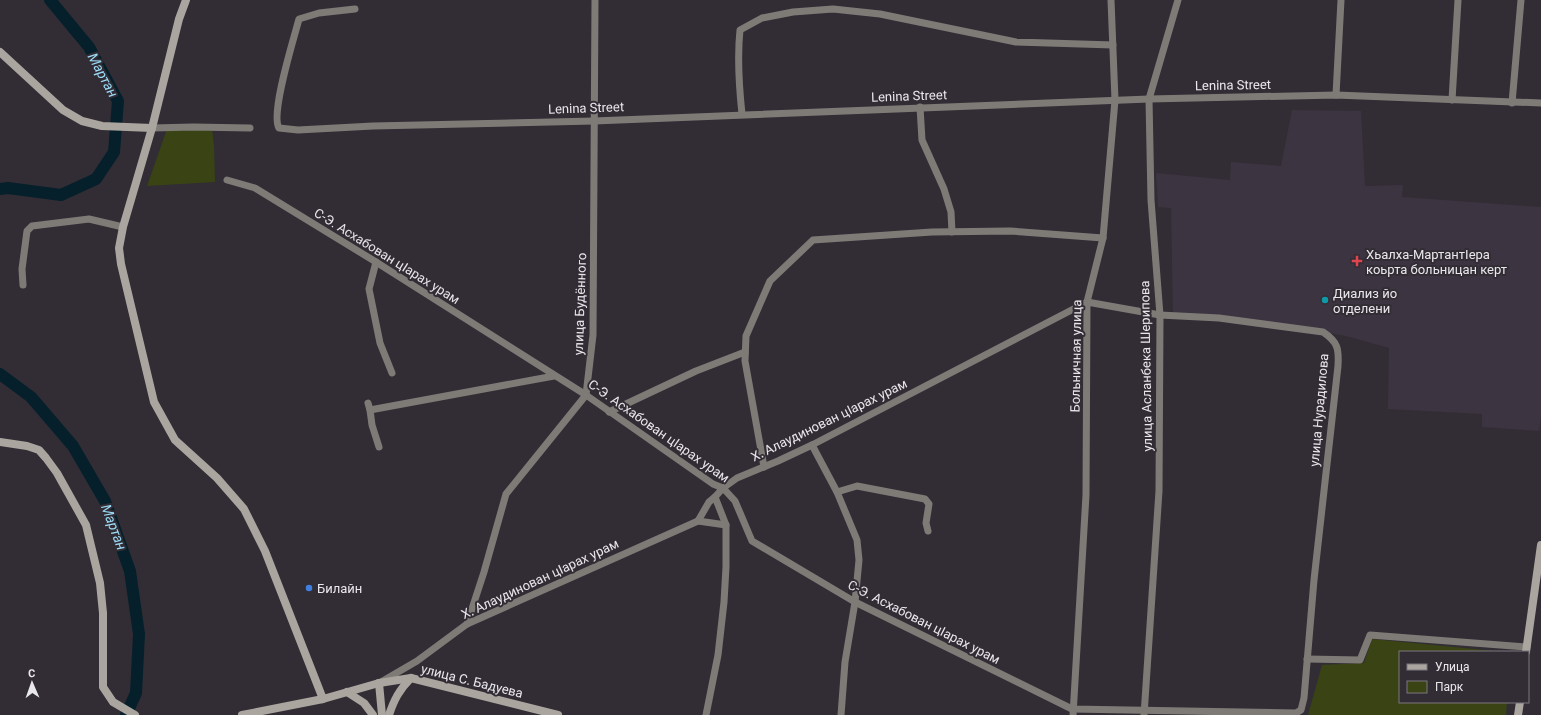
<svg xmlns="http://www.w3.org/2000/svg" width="1541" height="715" font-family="Roboto,sans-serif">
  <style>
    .built { fill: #3d3441 }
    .green { fill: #394314 }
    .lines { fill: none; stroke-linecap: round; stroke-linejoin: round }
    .river { stroke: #05202b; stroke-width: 12 }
    .street { stroke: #7e7b77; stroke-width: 7 }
    .secondary { stroke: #aaa69f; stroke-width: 8 }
    .health-dot { fill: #e0444e; stroke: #322d35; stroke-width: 1.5 }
    .culture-dot { fill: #0f9aa8; stroke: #322d35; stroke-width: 1.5 }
    .shop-dot { fill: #3f7fe0; stroke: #322d35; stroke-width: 1.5 }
    .labels { text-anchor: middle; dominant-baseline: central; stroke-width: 4; stroke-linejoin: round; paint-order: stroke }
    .street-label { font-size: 13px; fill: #eae7ec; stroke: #322d35 }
    .poi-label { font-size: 13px; fill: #eae7ec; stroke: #322d35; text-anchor: start }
    .water-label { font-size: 14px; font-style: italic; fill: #9bdbf6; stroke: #322d35 }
  </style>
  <rect width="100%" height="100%" fill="#322d35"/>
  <!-- built -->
  <polygon class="built" points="1292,110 1361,111 1365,186 1403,185 1402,197 1541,207 1541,417 1539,431 1482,427 1482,414 1388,409 1389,348 1346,336 1298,327 1173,314 1171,208 1158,207 1156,173 1230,180 1231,162 1281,166"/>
  <!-- green -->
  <g class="green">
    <polygon points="167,129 212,129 214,146 215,182 147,186"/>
    <polygon points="1372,639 1505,652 1400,652 1400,702 1507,702 1506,715 1308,715 1322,665 1364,663"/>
  </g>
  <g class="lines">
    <!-- river -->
    <g class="river">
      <polyline points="0,189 8,188 61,195 96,179 114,152 118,101 89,47 50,0"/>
      <polyline points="0,374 31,397 73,446 105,501 130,571 139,634 136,693 126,715"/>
    </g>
    <!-- street -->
    <g class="street">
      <path d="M355,9L319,13L299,19C294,38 270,114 279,128L298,130L373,126L594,121L1149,99L1336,95L1541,103"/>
      <polyline points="1336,95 1341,0"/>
      <polyline points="1452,100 1458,0"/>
      <polyline points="1512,103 1521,0"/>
      <polyline points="920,107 922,140 944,189 951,212 952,232"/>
      <path d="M742,114C739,86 737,58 740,30L762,18L793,12L833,9L880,14L1016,42L1113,45"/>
      <polyline points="152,128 193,127 250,128"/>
      <path d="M227,180L255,188L376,262L586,395L713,484L723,488L735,501L752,541L855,602L1072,709L1296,713L1301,710L1304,698L1314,580L1338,366C1339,349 1338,342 1323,332L1219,318L1160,315L1087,302L812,445L778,461L737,478L723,488L715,497L709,502L698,521L467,624L417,661L381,682"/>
      <polyline points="376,262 369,289 380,343 392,373"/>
      <polyline points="23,285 22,269 27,231 32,226 89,219 123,227"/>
      <polyline points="368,403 370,410 554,376"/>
      <polyline points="370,410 372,425 379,447"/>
      <polyline points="609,412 696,371 745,352"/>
      <polyline points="812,445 837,492 857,540 859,560 855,602 845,662 841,715"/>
      <polyline points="764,467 745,361 746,336 770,281 813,240 932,232 1010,231 1103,238"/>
      <polyline points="837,492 857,486 925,499 929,504 926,523 928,531"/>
      <polyline points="698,521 726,525"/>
      <polyline points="467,624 484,572 506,494 586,395 593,335 595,0"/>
      <polyline points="1307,659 1360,660 1370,635 1527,647"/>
      <polyline points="706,715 718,655 724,602 726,567 726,525 715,497"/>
      <polyline points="1073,715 1086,495 1087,302 1103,238 1115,100 1111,0"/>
      <polyline points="1144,715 1159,491 1160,315 1151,200 1149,99 1178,0"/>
    </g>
    <!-- secondary -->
    <g class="secondary">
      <polyline points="186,0 179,19 152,128 123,227 119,248 121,264 154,402 175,440 217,478 244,509 265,551 323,699"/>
      <polyline points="0,52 63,110 82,121 102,126 152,128"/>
      <polyline points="0,442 27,446 39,450 46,458 57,473 86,525 100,583 103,613 103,687 113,702 135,715"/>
      <polyline points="1526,652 1541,545"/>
      <polyline points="379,683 382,715"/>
      <polyline points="347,692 364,703 373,715"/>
      <polyline points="242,715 323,699 379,683 411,678 558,715"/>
      <path d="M389,715C394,700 399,690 411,678"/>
      <polyline points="1518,715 1520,702"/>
    </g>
  </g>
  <!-- markers -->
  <path class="health-dot" d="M1355 255h4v4h4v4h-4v4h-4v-4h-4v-4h4z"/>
  <circle class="culture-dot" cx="1325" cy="300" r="4"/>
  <circle class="shop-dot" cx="309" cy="588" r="4"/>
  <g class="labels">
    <!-- street labels -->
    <g class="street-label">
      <text transform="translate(1233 85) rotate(-1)">Lenina Street</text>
      <text transform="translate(909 96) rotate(-2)">Lenina Street</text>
      <text transform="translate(586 108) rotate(-2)">Lenina Street</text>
      <text transform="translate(387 256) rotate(32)">С-Э. Асхабован цIарах урам</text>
      <text transform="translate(580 304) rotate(-88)">улица Будённого</text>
      <text transform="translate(1076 356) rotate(-89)">Больничная улица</text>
      <text transform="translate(1146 366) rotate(-91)">улица Асланбека Шерипова</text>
      <text transform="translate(1319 410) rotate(-85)">улица Нурадилова</text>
      <text transform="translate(829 420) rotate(-26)">Х. Алаудинован цIарах урам</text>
      <text transform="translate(659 431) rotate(35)">С-Э. Асхабован цIарах урам</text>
      <text transform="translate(540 579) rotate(-25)">Х. Алаудинован цIарах урам</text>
      <text transform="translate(924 622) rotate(27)">С-Э. Асхабован цIарах урам</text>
      <text transform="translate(472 681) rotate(14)">улица С. Бадуева</text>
    </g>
    <!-- poi labels -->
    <g class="poi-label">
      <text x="1366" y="254">Хьалха-МартантIера<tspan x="1366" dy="15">коьрта больницан керт</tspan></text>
      <text x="1333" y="293">Диализ йо<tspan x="1333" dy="15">отделени</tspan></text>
      <text x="317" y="588">Билайн</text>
    </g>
    <!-- water labels -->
    <g class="water-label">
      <text transform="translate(103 75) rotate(62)">Мартан</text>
      <text transform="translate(114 527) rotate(69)">Мартан</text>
    </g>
  </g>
  <!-- legend -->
  <rect x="1399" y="651" width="130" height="52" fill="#322d35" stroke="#7c777e"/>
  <rect x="1407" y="664" width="20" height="6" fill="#aaa69f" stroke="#7c777e"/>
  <text x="1435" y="671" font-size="12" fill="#eae7ec">Улица</text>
  <rect x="1407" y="681" width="20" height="12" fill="#394314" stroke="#7c777e"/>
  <text x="1435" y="691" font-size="12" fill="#eae7ec">Парк</text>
  <!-- north arrow -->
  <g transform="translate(32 683) rotate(358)" stroke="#322d35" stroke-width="3" paint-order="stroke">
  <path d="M0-3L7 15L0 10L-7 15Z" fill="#eae7ec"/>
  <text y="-6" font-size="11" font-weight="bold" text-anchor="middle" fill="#eae7ec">С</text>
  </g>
</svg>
